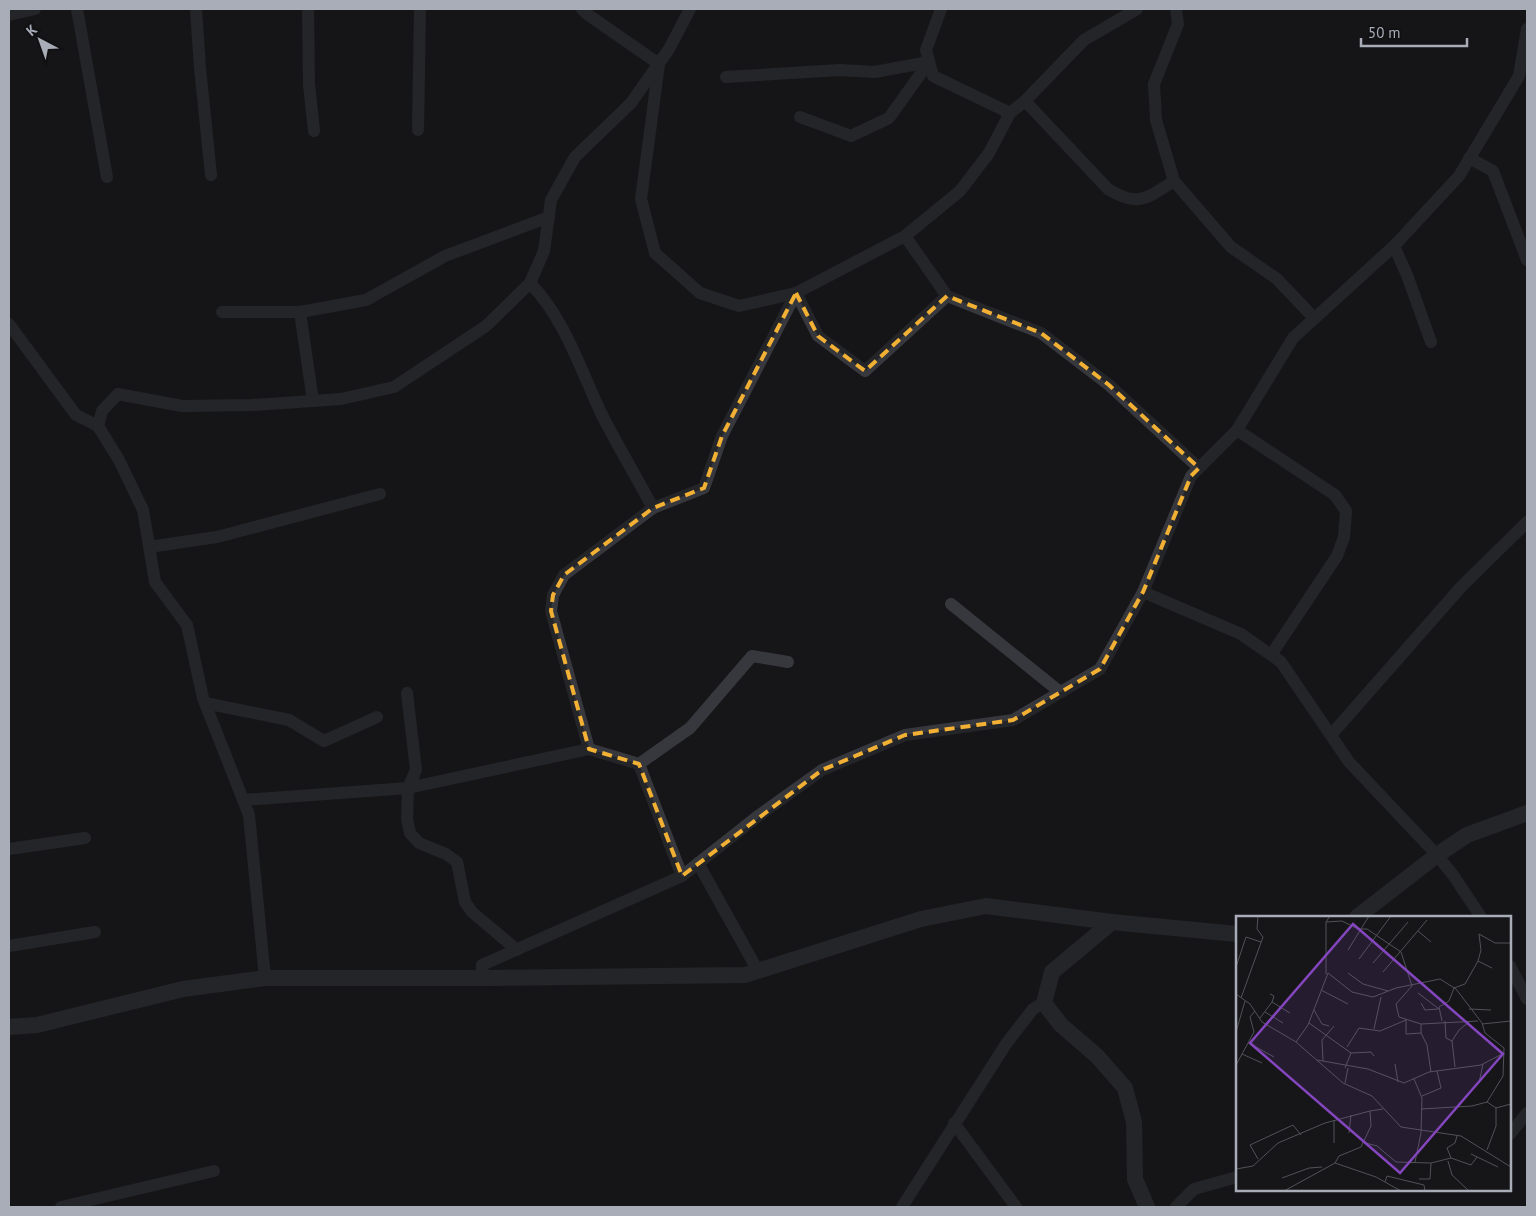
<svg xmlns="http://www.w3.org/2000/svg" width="1536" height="1216" font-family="'PT Sans',sans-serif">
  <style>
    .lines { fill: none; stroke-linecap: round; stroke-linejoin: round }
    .minor { stroke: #37383d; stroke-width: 12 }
    .tertiary { stroke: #37383d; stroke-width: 16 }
    .marked { fill: none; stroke: #f2b134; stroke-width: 4; stroke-dasharray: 10 6; stroke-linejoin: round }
    .inset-road { fill: none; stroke: #505258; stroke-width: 1 }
    .view { fill: #8446be; fill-opacity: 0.15; stroke: #8446be; stroke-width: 2.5 }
    .inset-edge { fill: none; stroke: #a8adb8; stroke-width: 2.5 }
  </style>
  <rect width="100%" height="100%" fill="#161618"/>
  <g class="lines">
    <!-- minor -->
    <g class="minor">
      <polyline points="77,9 107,177"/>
      <polyline points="196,9 200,68 211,175"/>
      <polyline points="308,9 309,84 314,131"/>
      <polyline points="582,9 587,14 659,64 641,199 655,253 700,293 739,306 796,293 905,236 960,191 989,153 1010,113 1025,101 1084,40 1137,9"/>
      <polyline points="941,9 926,50 933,76 1010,113"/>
      <polyline points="1176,9 1178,24 1154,84 1156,120 1174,181 1231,247 1277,279 1314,318"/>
      <polyline points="9,15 35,9"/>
      <polyline points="726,77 840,70 875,72 929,62"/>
      <path d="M1025,101L1108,189C1138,208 1147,198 1174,181"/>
      <polyline points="800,117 851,136 889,118 929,62"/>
      <polyline points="418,130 420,9"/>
      <polyline points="1469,158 1493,171 1527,260"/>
      <polyline points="905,236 947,296 1041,333 1109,385 1199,468"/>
      <polyline points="1394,246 1407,275 1431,342"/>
      <path d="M530,283C566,320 581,372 603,417C619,448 637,478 653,508"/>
      <polyline points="222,312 300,312 366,300 445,256 549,217"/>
      <polyline points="300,312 313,401"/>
      <polyline points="9,324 76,415 98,426"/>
      <polyline points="1237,430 1335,495 1346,511 1344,537 1337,556 1271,655"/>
      <polyline points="149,547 217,537 380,494"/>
      <polyline points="1143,592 1241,634 1281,662 1349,762 1437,855 1453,875 1481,917"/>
      <polyline points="951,604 1060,692"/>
      <polyline points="407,693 416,770 408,788 407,819 410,833 419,843 446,854 457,862 465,902 472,912 517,950"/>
      <polyline points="205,703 289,720 324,741 377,717"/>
      <polyline points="1331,735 1461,587 1527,522"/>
      <polyline points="589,749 551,611 553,595 564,575 653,508 704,488 722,436 796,293 818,336 865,371 947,296"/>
      <polyline points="639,764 682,876"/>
      <polyline points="243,800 408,788 589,749 639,764 690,728 752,656 788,662"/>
      <polyline points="9,849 85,838"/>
      <polyline points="698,863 758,971"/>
      <polyline points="9,946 95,932"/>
      <polyline points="1510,966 1527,999"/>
      <polyline points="265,978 249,815 203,698 187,625 155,582 143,510 119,460 98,426 102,411 118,394 182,406 253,405 341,399 394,387 486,326 530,283 544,251 551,200 575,157 631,103 669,49 690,9"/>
      <polyline points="481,978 482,965 682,876 758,816 822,770 905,735 1013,720 1100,669 1143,592 1191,476 1237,430 1293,338 1394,246 1459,176 1519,76 1527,29"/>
      <polyline points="954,1123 1016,1207"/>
      <polyline points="1510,1134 1527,1113"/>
      <polyline points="61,1207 214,1171"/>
      <polyline points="902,1207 1006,1044 1033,1009 1044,1003"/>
      <polyline points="1176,1207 1194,1189 1237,1177"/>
    </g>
    <!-- tertiary -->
    <g class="tertiary">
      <polyline points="1357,917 1437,855 1467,835 1527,813"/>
      <polyline points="1112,922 1052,972 1044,1003 1061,1025 1097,1056 1125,1088 1134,1122 1135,1179 1147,1207"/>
      <polyline points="9,1027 37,1025 183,989 265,978 481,978 745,975 921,919 986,906 1112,922 1237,934"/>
    </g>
  </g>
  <!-- marked area -->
  <path d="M0 0H1536V1216H0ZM796,293L818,336L865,371L947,296L1041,333L1109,385L1199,468L1191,476L1143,592L1100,669L1013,720L905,735L822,770L682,876L639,764L589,749L551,611L553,595L564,575L653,508L704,488L722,436Z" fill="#161618" fill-opacity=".55" fill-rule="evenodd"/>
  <path class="marked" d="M796,293L818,336L865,371L947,296L1041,333L1109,385L1199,468L1191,476L1143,592L1100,669L1013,720L905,735L822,770L682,876L639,764L589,749L551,611L553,595L564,575L653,508L704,488L722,436Z"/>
  <!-- overview -->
  <g transform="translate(1236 916)">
    <rect width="275" height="275" fill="#161618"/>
    <path class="inset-road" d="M94,0L90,6L106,5L122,13H131L165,36L176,70L160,88L163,101L185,108L242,105M90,6V58M182,15L195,26M112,34L133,0M123,43L155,0M242,45L256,52M137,47L172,6M0,51L10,21L25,26M147,56L191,4M112,57L127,68L152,75M85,74L112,88M182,77L203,93M0,78L14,88L26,106L60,126L107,167L136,180L165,211L225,220L275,251M5,82L27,21L21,13L22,0M36,86L54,97M185,87L189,94L202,93M233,93L255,94M78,94L86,108L93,110M29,96L47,107M24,102L36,86L38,80L34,78M206,105L203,91L213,85L218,72L229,68L242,45L245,34L243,18L259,27H275M209,105L210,122L216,125M73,107L115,137L135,136L138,140M185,108V117L191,129L195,156M246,108L275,105M138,113L145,81M0,116L9,85M60,126L72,109L92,57L116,76L137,81L160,72L204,63L220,73L246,107L249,117L268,132L267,160L251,186M13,127L38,141M111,131L123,112L144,115L170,104V118L185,117M6,138L26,147M81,144L132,153L168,167L193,156L245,149L268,137M87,145L86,124L98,110M159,148L162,166M0,149L18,116L14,101L19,95M219,151L216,125L223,114L233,106M109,152L115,137M178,163L186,182L185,217L179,246M109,167L112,152M243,167L247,148M186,180L205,172L201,155M147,193L134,195L135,210L125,231L103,240L99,247L140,261L165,275M185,193L236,190L251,186L260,192M98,204V227M113,217L115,199M126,226L141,230L160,246L195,247L215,242L235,249L241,241M251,234L260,210V192L275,188M235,238L262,251M215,242L211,232L219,227L221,220M22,243L14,229L57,209L65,219M212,245L216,259L233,275M0,253L17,250L42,227L89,207L134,195M46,262L73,252L86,251M183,263H194L195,247M149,266L151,260L188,269L189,275M48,275L99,247"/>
    <path class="view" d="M117,8L267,138L164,257L14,127Z"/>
    <rect width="275" height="275" class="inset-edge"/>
  </g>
  <!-- border -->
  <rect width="1536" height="1216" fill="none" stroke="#a8adb8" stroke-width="20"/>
  <!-- north arrow -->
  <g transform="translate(40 40) rotate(319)" stroke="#111113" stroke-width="4" paint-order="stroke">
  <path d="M0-4L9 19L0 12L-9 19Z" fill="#a8adb8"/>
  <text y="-8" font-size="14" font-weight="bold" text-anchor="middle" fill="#a8adb8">K</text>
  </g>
  <!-- scale -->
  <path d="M1361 38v8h106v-8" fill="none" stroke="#a8adb8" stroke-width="2.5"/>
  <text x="1368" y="38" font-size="15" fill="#a8adb8" stroke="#111113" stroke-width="4" paint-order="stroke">50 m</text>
</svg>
